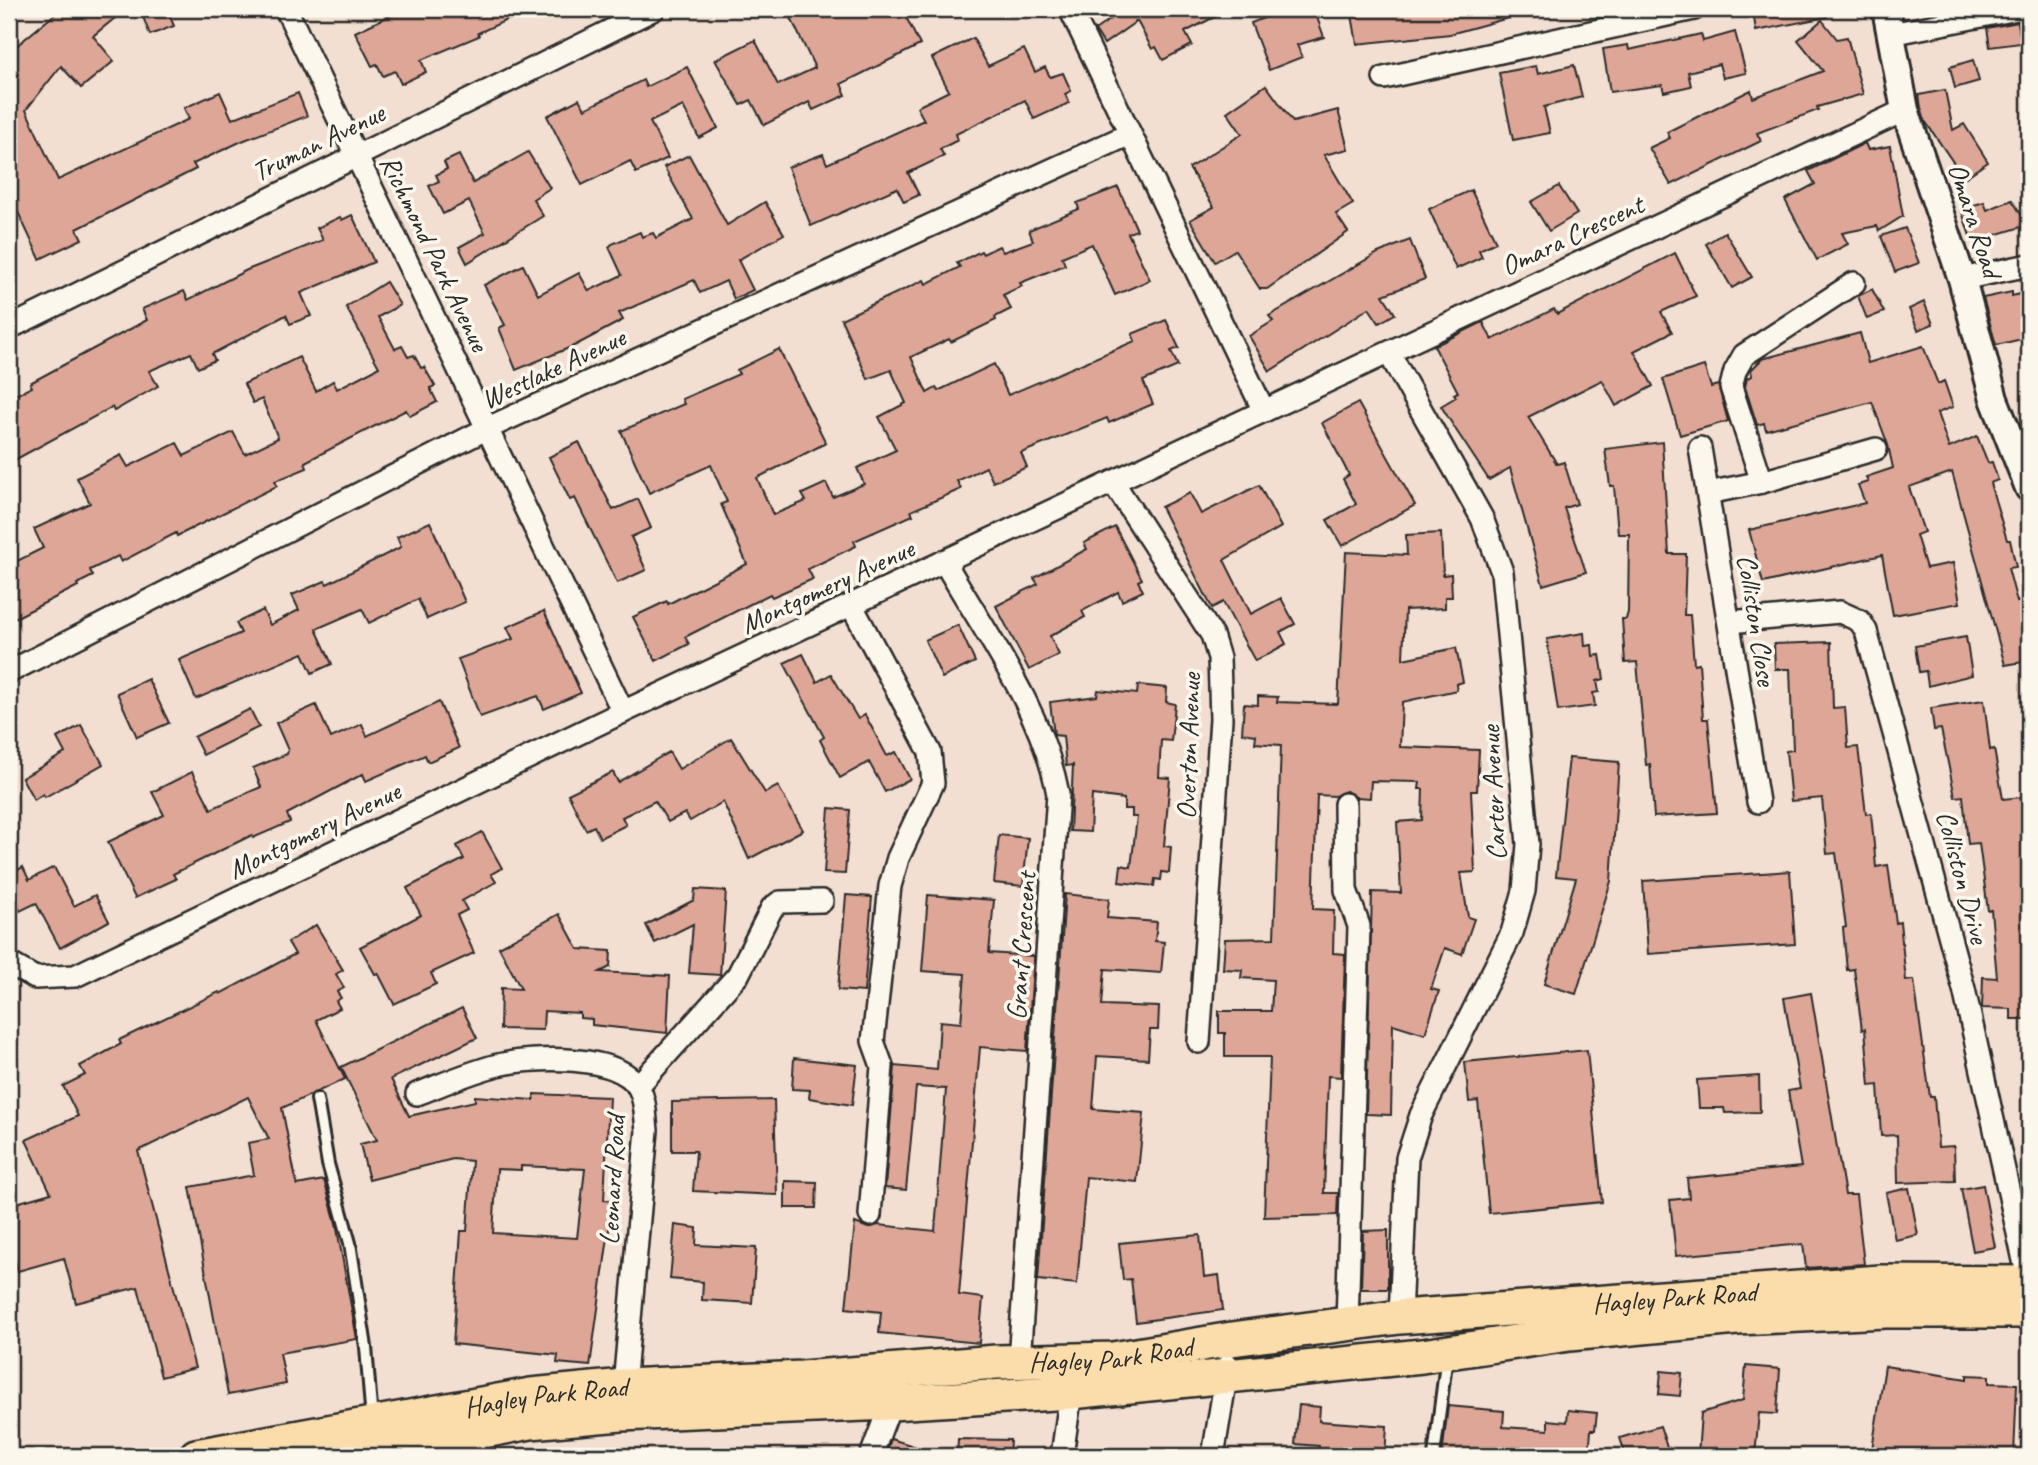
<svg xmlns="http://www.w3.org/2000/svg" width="2038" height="1465" font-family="Caveat,sans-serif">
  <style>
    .building { fill: #dea696; stroke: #2b2b2b; stroke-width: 2; fill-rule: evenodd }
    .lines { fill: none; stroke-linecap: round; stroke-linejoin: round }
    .service-casing { stroke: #2b2b2b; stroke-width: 16 }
    .minor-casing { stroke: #2b2b2b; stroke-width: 26 }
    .tertiary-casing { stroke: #2b2b2b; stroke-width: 32 }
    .primary-casing { stroke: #2b2b2b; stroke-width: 38 }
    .service { stroke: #fbf7ec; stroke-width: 10 }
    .minor { stroke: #fbf7ec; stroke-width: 21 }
    .tertiary { stroke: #fbf7ec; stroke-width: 26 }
    .primary { stroke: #faddab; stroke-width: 33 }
    .labels { text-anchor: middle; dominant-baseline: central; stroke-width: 7; stroke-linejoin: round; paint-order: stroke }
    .street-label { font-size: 28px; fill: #2b2b2b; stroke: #fbf7ec }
  </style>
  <rect width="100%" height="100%" fill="#f2dfd2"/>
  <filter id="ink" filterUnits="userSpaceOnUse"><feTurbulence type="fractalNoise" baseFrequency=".0143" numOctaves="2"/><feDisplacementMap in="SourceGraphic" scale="14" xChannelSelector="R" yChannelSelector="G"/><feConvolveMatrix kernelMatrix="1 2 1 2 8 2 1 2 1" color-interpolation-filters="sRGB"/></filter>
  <g filter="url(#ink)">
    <!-- building -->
    <g class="building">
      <polygon points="61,9 126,9 93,36 114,61 81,88 61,66 26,110 58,180 189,119 184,108 220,92 232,119 298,93 307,116 242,141 193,164 196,169 77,229 82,239 40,259 9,193 9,52"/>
      <polygon points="140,9 167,9 174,26 150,35"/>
      <polygon points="404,9 531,9 478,33 479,36 421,60 426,72 401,84 395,71 383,76 377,64 372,66 355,32"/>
      <polygon points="801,9 902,9 920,45 841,84 846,95 813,110 809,102 764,125 751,100 741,105 715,60 755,40 778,85 815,68 789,14"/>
      <polygon points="1125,9 1230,9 1185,32 1192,45 1163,60 1156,47 1152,49 1137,21 1104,44 1095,30"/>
      <polygon points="1305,9 1314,9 1324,37 1297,45 1302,57 1269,70 1251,23 1284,10 1286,15"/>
      <polygon points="1351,9 1522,9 1523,14 1450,34 1357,44"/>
      <polygon points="1765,9 1826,9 1827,17 1756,31 1753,11"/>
      <polygon points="1822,20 1837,39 1847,37 1863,94 1817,107 1818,110 1757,133 1761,141 1671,185 1649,148 1670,138 1667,132 1751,90 1753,98 1823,71 1798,40"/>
      <polygon points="2018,22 2021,43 1990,47 1987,28"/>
      <polygon points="1735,32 1746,73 1723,78 1719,64 1688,72 1691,86 1664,92 1662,85 1610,92 1603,49 1628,45 1629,50 1701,34 1703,41"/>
      <polygon points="973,38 988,66 1024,49 1035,72 1045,67 1050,77 1063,73 1071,91 1065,94 1069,103 1034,119 1025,100 956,134 958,140 940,149 944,156 908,173 919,195 904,202 897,188 811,226 788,167 823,154 827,164 924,120 917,107 949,91 932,58"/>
      <polygon points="1973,60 1979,81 1955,88 1950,67"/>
      <polygon points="1574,65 1582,97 1544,107 1550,133 1513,140 1499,73 1536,66 1538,74"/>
      <polygon points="687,67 718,128 699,138 683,106 650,122 668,158 636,173 630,161 582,185 547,116 579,99 585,109 643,80 646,87"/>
      <polygon points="1266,85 1293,122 1338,110 1348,149 1324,155 1353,204 1336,214 1348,232 1267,289 1260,289 1235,250 1215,262 1190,220 1214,207 1189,168 1242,134 1227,112"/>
      <polygon points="1945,90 1953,130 1964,124 1988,162 1964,178 1925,121 1921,108 1919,95"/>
      <polygon points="1865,143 1868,150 1890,146 1903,216 1879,231 1877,226 1842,233 1848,244 1817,260 1785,200 1815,184 1808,171"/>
      <polygon points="528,152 550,188 533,199 543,216 467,263 459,247 485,233 469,201 443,214 429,186 439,181 436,175 447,169 444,162 459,155 473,183"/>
      <polygon points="689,155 727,225 765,202 784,234 738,260 753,290 734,299 726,281 700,293 694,280 619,313 623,320 576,345 516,370 499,328 505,325 484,285 523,265 538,295 579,273 589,291 622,275 609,247 612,244 640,232 642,237 653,233 656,238 693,219 664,167"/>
      <polygon points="1559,186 1577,214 1549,231 1531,202"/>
      <polygon points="1118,187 1137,230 1128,233 1150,280 1115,295 1092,244 1062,257 1065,265 1020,283 1022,286 1003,295 1011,309 995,317 996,320 951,342 949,339 911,357 927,393 936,388 938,391 994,364 1008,395 1135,341 1132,334 1166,320 1179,348 1171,351 1178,366 1143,381 1153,404 1109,423 1107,418 1021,453 1027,467 993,482 986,467 957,481 961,489 911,511 913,515 854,541 856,546 808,569 813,579 772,597 770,594 685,637 689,644 656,661 633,617 667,601 668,604 747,564 721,504 727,502 711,465 649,493 621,431 684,404 682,399 739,374 737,370 779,349 826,443 757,478 773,515 806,501 802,494 826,483 833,497 864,484 857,468 896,450 879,417 906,403 891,370 868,379 841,319 924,280 926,284 960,267 957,263 981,251 983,254 999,246 1003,252 1033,241 1029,230 1079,209 1077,203"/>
      <polygon points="1471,190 1496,242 1479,250 1482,257 1456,269 1429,209"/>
      <polygon points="2012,200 2028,225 1972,242 1961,209 1984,202 1987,210"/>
      <polygon points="352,215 374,262 301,293 311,316 290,324 286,315 212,354 215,360 198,368 191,353 149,371 158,386 114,411 112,407 9,463 9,398 32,387 30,383 147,320 142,309 184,291 188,300 247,270 323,240 317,228 340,217 342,220"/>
      <polygon points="1905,228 1919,263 1895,272 1881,236"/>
      <polygon points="1725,232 1752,277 1732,288 1706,244"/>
      <polygon points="1410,240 1425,279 1383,295 1395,314 1379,323 1369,308 1270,371 1249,336 1273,321 1269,316 1378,253"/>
      <polygon points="1675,253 1696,296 1661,312 1672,332 1634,351 1653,386 1616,406 1602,380 1528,417 1557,464 1564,462 1577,504 1564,508 1586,572 1543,585 1510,468 1489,480 1456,430 1441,406 1456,397 1454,394 1458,392 1434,346 1483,322 1492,340 1554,309 1557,314"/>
      <polygon points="386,282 400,305 378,317 395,349 402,346 408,357 414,355 421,368 424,367 435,386 430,388 437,402 410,416 406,410 305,462 307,468 275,481 277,486 177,536 176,533 121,562 118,556 90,570 93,576 77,584 78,586 9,621 9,565 43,548 34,529 90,503 77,478 121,455 128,467 177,443 184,456 233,432 245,454 278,438 262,399 253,403 244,384 299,357 316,391 333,381 337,389 379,367 346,307"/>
      <polygon points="1872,289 1884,312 1867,319 1858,296"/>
      <polygon points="2012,292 2012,296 2029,292 2029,329 2020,331 2022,339 1996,345 1983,298"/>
      <polygon points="1924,302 1933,324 1918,330 1909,309"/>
      <polygon points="1860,333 1868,363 1923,346 1938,384 1944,381 1953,407 1937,413 1949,448 1977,436 1988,463 1992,462 1998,480 1990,483 2007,540 2010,540 2016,567 2008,568 2017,602 2029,599 2029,661 2005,665 1952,472 1909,487 1924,532 1916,535 1926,568 1953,563 1960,603 1893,615 1882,555 1763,583 1749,530 1865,503 1858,485 1868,482 1866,477 1893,468 1888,445 1872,402 1766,430 1764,423 1757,425 1745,387 1747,378 1752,376 1751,370 1762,359"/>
      <polygon points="1704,366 1711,387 1718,385 1728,421 1680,435 1663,379"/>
      <polygon points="1358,403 1415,505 1342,546 1327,520 1356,504 1343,479 1349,475 1322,423"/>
      <polygon points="579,442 613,510 638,499 651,528 631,537 646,570 617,583 575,498 570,500 549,457"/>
      <polygon points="1662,442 1669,554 1686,554 1684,615 1690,615 1694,664 1699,663 1703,719 1708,719 1717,813 1654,817 1650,764 1646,765 1637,662 1625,663 1622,619 1626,619 1628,612 1629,534 1618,534 1614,486 1610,486 1605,449"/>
      <polygon points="1259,485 1281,527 1224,560 1251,614 1281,598 1295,624 1280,632 1286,644 1255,661 1223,602 1212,608 1161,507 1190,493 1201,514"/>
      <polygon points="430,522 465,602 427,619 418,599 369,623 362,609 316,629 332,664 312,673 303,653 196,699 179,660 241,633 236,623 263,610 270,625 299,610 292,595 325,581 327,584 401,547 397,537"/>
      <polygon points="1115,527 1142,579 1138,581 1143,591 1122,601 1118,592 1082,611 1085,617 1050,636 1059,655 1029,670 996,606 1038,584 1034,578 1087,549 1084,543"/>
      <polygon points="1441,533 1443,575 1451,574 1452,597 1445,597 1445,608 1405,610 1403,659 1456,648 1463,682 1456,684 1457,690 1402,702 1400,747 1479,750 1477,791 1471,791 1475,872 1461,873 1468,917 1474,919 1462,954 1445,948 1431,989 1439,991 1425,1034 1393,1024 1391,1115 1366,1114 1372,892 1401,893 1397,822 1422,820 1423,789 1419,789 1420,782 1371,781 1370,798 1356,797 1346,791 1335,796 1317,795 1313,909 1334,910 1333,953 1345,954 1341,1077 1328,1076 1324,1193 1338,1193 1337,1215 1264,1217 1270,1057 1225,1057 1225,1033 1219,1033 1219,1011 1271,1011 1273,980 1241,978 1242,970 1223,969 1225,939 1274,938 1281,745 1255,743 1256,735 1242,733 1244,704 1258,705 1258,696 1278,697 1277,702 1338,704 1346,552 1407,555 1406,535"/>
      <polygon points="544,611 581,693 544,709 538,696 480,717 458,659 513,639 507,627"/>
      <polygon points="958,625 975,662 942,678 925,640"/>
      <polygon points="1584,633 1585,646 1592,645 1593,656 1600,655 1604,679 1597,681 1599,692 1593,693 1595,706 1558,711 1547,639"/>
      <polygon points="1966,637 1972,675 1928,686 1926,671 1919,672 1915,646"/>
      <polygon points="1831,642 1833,708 1845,707 1848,748 1858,747 1866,814 1871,813 1876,867 1888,865 1896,923 1900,922 1906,981 1914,980 1930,1097 1934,1097 1938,1147 1954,1146 1955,1181 1898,1183 1897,1135 1881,1136 1878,1085 1870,1086 1865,1029 1862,1030 1854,969 1847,970 1843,928 1846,927 1836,853 1827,854 1822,798 1791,801 1786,751 1793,750 1790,669 1775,669 1774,644"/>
      <polygon points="803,654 817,682 831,674 858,719 865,715 887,756 896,752 910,779 885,792 869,762 840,778 820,740 824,737 784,663"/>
      <polygon points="148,679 169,723 137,737 117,693"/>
      <polygon points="1138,685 1167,688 1166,702 1175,704 1171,741 1161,740 1159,777 1170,778 1164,846 1171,847 1169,873 1162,872 1161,880 1155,879 1154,886 1119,882 1121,865 1131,867 1137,817 1132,817 1132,809 1124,809 1124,799 1092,795 1090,832 1070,831 1073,765 1066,766 1063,736 1054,735 1050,702 1097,696 1098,690 1137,694"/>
      <polygon points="1984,700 1990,750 1994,749 2003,799 2022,797 2029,864 2029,1019 2011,1019 2011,1009 1982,1008 1983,977 1997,978 1991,910 1988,911 1979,843 1968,844 1963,796 1955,797 1941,729 1934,730 1931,708"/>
      <polygon points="439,702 459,748 428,762 425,755 366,781 363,774 287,814 290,822 253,838 252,835 173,874 176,879 135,898 108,842 164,815 152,792 192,772 211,809 261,787 253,768 287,754 288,750 276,723 316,705 331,738 362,724 367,736"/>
      <polygon points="250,709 259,727 203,755 194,737"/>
      <polygon points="81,725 103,764 45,797 43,794 34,800 22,778 65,753 57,738"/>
      <polygon points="731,738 765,793 778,786 803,830 749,859 723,802 690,821 685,813 668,822 655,801 622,817 626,825 600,838 594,826 586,830 568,794 613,772 618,782 669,752 679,769"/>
      <polygon points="1569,758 1619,762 1611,881 1576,994 1544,984 1576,878 1556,876"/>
      <polygon points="829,808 850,810 845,874 824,873"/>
      <polygon points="482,832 502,868 491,874 496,882 462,901 467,910 457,915 474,953 431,973 436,984 394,1004 378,973 375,974 360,947 421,915 407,888 464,859 457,846"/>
      <polygon points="999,835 1028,838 1023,886 994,883"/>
      <polygon points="23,867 29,880 54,867 74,906 95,895 109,921 60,948 36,903 20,911 9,890 9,875"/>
      <polygon points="1790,871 1795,944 1648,954 1643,881"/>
      <polygon points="695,889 726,891 720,975 689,973 693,924 655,943 646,925 694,900"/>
      <polygon points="1065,894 1109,899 1107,918 1157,922 1155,941 1164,942 1161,973 1105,969 1102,1005 1159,1007 1158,1030 1150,1030 1148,1059 1097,1056 1093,1109 1144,1113 1137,1182 1086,1177 1077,1284 1038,1280"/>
      <polygon points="846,895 872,897 864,992 838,990"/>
      <polygon points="928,895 994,900 989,953 1034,956 1027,1051 980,1047 959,1295 983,1298 979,1343 879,1333 881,1312 846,1308 855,1223 868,1228 878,1225 935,1231 946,1089 916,1087 906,1190 885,1188 895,1066 937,1070 940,1021 961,1023 965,974 922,971"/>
      <polygon points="559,914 578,949 611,951 610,967 600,972 670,976 667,1033 592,1025 592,1019 580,1018 580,1013 544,1011 543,1030 500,1029 501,988 521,989 499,947"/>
      <polygon points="316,925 343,970 336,974 344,988 337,992 341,998 336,1001 340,1008 316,1020 345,1079 282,1108 297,1185 324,1180 336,1223 357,1339 280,1353 286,1384 228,1395 190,1187 254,1175 248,1143 269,1139 248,1097 138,1151 195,1368 161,1377 138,1287 76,1303 64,1258 18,1271 9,1238 9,1205 51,1193 26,1140 78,1116 63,1086 85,1075 80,1066 121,1044 119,1040 219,992 220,994 295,954 288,942"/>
      <polygon points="1811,993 1845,1195 1856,1195 1864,1264 1806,1268 1803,1244 1676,1256 1670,1200 1689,1198 1687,1178 1801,1167 1788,1091 1800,1089 1784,998"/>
      <path d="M462,1008L477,1038L391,1079L409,1116L475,1101V1096L534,1100V1094L609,1097L604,1200L613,1201L590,1366L557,1363L558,1355L453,1344L461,1231H467L472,1161L453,1159L369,1180L360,1144L377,1140L341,1067ZM521,1166L585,1169L577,1238L493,1233L497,1169L521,1170Z"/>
      <polygon points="1587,1050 1602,1202 1489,1213 1478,1101 1469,1102 1465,1062"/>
      <polygon points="794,1058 857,1065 852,1105 809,1098 810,1090 792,1089"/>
      <polygon points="1759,1076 1760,1112 1725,1113 1724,1108 1699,1108 1697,1080"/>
      <polygon points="774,1100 777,1195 693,1191 696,1151 672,1151 672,1102"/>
      <polygon points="785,1181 817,1182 816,1208 785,1208"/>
      <polygon points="1983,1185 1995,1247 1973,1251 1961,1189"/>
      <polygon points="1909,1188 1918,1235 1895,1240 1886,1193"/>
      <polygon points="675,1225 697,1228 696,1245 756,1248 752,1303 702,1300 703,1282 670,1279"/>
      <polygon points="1388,1230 1388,1289 1361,1289 1363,1231"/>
      <polygon points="1200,1235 1204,1277 1219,1275 1223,1310 1136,1322 1131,1279 1123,1280 1119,1243"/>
      <polygon points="1746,1366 1780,1369 1777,1414 1759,1413 1755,1456 1698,1456 1701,1413 1743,1400"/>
      <polygon points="1885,1366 1967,1379 1967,1375 1989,1376 1989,1383 2017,1384 2014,1456 1871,1456"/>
      <polygon points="1661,1371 1682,1373 1680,1396 1659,1394"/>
      <polygon points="1299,1405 1320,1407 1319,1421 1387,1426 1385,1456 1318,1456 1319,1446 1295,1444"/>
      <polygon points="1448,1406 1504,1411 1503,1427 1548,1430 1548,1420 1567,1422 1568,1410 1597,1413 1595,1430 1591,1430 1589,1456 1442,1456"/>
      <polygon points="1660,1426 1670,1456 1626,1456 1620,1438"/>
      <polygon points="891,1439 933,1452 933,1456 885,1456"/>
      <polygon points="958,1439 1010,1440 1009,1456 957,1456"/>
    </g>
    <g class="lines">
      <!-- service casing -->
      <g class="service-casing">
        <g id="service">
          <polyline points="317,1099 328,1164 350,1243 366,1347 372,1421"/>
          <polyline points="1434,1456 1447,1355"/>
        </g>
      </g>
      <!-- minor casing -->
      <g class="minor-casing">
        <g id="minor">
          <polyline points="286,9 623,712"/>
          <polyline points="1070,9 1264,411"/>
          <polyline points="1891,34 2017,9"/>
          <polyline points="1384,78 1694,9"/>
          <polyline points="1962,279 2029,265"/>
          <polyline points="9,328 654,9"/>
          <polyline points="1389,353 1482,518 1502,572 1528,844 1524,891 1512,933 1421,1115 1407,1158 1400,1317"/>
          <polyline points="1700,448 1758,802"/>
          <polyline points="1113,482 1212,635 1219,658 1221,719 1199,1042"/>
          <polyline points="1762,482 1731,387 1735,371 1744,355 1854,283"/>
          <polyline points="1708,493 1762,482 1876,449"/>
          <path d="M944,561C986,635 1042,709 1058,794L1019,1361"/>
          <polyline points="852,606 930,752 933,783 898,858 890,886 873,1041 882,1066 870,1215"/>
          <polyline points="1729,622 1840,612 1860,621 1866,631 1964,989 2029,1283"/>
          <polyline points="9,672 488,428 1130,134"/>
          <polyline points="1345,804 1346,890 1359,926 1347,1324"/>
          <polyline points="9,963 35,978 75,976 623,712 1905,110"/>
          <polyline points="638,1086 738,975 772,908 780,902 822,901"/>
          <path d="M417,1094C443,1084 470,1072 498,1065C531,1057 620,1053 639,1088C646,1101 645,1116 647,1130L624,1386"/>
          <polyline points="871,1456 891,1403"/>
          <polyline points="1062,1456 1071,1392"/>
          <polyline points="1213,1456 1228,1365"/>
        </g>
      </g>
      <!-- tertiary casing -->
      <g class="tertiary-casing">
        <polyline id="tertiary" points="1886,9 1905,110 1962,279 1994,399 2029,488"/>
      </g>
      <!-- primary casing -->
      <g class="primary-casing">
        <g id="primary">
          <path id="s1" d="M196,1456L531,1395L624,1386L802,1378L996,1362L1113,1359L1232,1339L1400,1317L1881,1282L2029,1283"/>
          <polyline points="358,1456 530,1422 621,1414 891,1403 1071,1392 1422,1356 1569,1334 1737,1318 1886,1311 2029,1311"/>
        </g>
      </g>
      <!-- service -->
      <use href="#service" class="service"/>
      <!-- minor -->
      <use href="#minor" class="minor"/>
      <!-- tertiary -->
      <use href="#tertiary" class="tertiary"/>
      <!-- primary -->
      <use href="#primary" class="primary"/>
    </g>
  </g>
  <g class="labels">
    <!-- street labels -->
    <g class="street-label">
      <text transform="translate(318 142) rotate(-26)">Truman Avenue</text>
      <text transform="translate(1975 220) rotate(72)">Omara Road</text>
      <text transform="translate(1572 235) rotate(-25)">Omara Crescent</text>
      <text transform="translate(435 253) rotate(64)">Richmond Park Avenue</text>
      <text transform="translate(553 368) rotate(-25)">Westlake Avenue</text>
      <text transform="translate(827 586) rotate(-25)">Montgomery Avenue</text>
      <text transform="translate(1757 620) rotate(81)">Colliston Close</text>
      <text transform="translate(1188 746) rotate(-88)">Overton Avenue</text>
      <text transform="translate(1493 793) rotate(-93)">Carter Avenue</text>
      <text transform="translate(314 830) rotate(-26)">Montgomery Avenue</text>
      <text transform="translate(1963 877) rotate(75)">Colliston Drive</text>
      <text transform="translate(1021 946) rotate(-86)">Grant Crescent</text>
      <text transform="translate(612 1180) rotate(-87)">Leonard Road</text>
      <text stroke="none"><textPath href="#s1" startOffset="1489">Hagley Park Road</textPath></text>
      <text stroke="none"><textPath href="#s1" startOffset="922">Hagley Park Road</textPath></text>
      <text stroke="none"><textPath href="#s1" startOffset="355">Hagley Park Road</textPath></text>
    </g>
  </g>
  <!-- margin -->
  <rect width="2038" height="1465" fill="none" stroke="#fbf7ec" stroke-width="35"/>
  <rect x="18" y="18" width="2003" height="1430" fill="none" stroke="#2b2b2b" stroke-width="2.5" filter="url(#ink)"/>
</svg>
